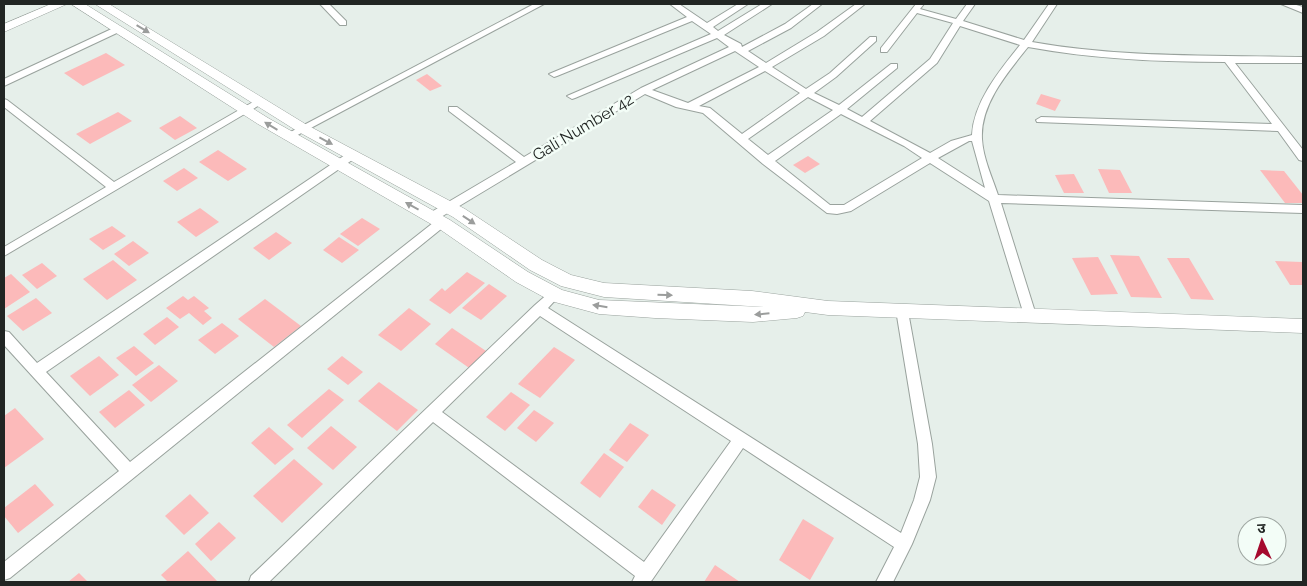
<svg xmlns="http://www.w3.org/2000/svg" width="1307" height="586" font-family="Raleway,'Noto Sans Devanagari',sans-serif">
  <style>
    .building { fill: #fcbaba }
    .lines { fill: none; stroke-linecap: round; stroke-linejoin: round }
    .street-casing { stroke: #99a29d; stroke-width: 2 }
    .secondary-casing { stroke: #99a29d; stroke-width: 1 }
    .street { fill: #fff; fill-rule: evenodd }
    .secondary { fill: #fff; fill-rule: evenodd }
    .oneway { fill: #9b9d9c }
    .labels { text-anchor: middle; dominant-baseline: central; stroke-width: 5; stroke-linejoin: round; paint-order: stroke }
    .street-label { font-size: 16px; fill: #212523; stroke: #f3fdf7 }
  </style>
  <rect width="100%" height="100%" fill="#e6efea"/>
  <!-- building -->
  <g class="building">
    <polygon points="106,53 125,65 83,86 64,73"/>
    <polygon points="427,74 442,86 430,91 416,80"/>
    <polygon points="1041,94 1061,100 1055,111 1036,104"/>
    <polygon points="118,112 132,121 90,144 76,134"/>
    <polygon points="180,116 197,128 175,140 159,128"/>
    <polygon points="218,150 247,169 228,181 199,162"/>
    <polygon points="808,156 820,164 805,173 793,165"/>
    <polygon points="184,168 198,178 177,191 163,181"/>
    <polygon points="1098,169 1120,170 1132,193 1109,193"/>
    <polygon points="1260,170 1284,171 1303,195 1303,203 1285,203"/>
    <polygon points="1074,174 1084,193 1064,193 1055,175"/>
    <polygon points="200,208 219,222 196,237 177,222"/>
    <polygon points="362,218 380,229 358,246 340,234"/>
    <polygon points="112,226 126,236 103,250 89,239"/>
    <polygon points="276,232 292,243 269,260 253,248"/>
    <polygon points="339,237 359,250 342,263 323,250"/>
    <polygon points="133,241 149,253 129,266 114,254"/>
    <polygon points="1110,255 1139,256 1162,298 1131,297"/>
    <polygon points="1098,257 1118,294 1091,295 1072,258"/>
    <polygon points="1167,258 1189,258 1214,300 1191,299"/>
    <polygon points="113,260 137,280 107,300 83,279"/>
    <polygon points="1275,261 1302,262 1303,285 1290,285"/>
    <polygon points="42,263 57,276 37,289 22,275"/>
    <polygon points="467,272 485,283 450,314 429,300 442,288 445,291"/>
    <polygon points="11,274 30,292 4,309 4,278"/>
    <polygon points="489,284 507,296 481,320 462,308"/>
    <polygon points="183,296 188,300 194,296 209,308 204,311 212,318 203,325 189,313 180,319 166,308"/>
    <polygon points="36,298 52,313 23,331 7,316"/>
    <polygon points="265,299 301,326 274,347 238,319"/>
    <polygon points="409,308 431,324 401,351 378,335"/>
    <polygon points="167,317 179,327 155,345 143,334"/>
    <polygon points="222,323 239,336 215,354 198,340"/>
    <polygon points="452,328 489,353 472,370 435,344"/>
    <polygon points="134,346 154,363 136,376 116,358"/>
    <polygon points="554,347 575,360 540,398 518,384"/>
    <polygon points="99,356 119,375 90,396 70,376"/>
    <polygon points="342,356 363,372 348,385 327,369"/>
    <polygon points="159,365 178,381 151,402 132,385"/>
    <polygon points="379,382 418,410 397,431 358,401"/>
    <polygon points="329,389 344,400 302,438 287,425"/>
    <polygon points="129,390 145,405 115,428 99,412"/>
    <polygon points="511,392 530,405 505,431 486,417"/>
    <polygon points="15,408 44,439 4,468 4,416"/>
    <polygon points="534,410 554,423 536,442 517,428"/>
    <polygon points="630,423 649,435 627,462 609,450"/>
    <polygon points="331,426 357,447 333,470 307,448"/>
    <polygon points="269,427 294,449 275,465 251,443"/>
    <polygon points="604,453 624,467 600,498 580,483"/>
    <polygon points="294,459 323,484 282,523 253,496"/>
    <polygon points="35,484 54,505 18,533 4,516 4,508"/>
    <polygon points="652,489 676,505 662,525 638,507"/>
    <polygon points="190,494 209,513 184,535 165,516"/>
    <polygon points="803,519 834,538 810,580 779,560"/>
    <polygon points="219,522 236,538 211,561 195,544"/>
    <polygon points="188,551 218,582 168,582 161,575"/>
    <polygon points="715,565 740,582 704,582"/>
    <polygon points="79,573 88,582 68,582"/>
  </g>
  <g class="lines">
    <!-- street casing -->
    <g class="street-casing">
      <g id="street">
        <polygon points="320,4 329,4 346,21 346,25 340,25"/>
        <polygon points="534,4 544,4 292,138 288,139 283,136"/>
        <path d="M670,4H679L707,23L738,4H748L713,27L718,31L762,4H772L724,35L741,44L742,47L785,24L813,4H822L791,28L748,51L766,63L817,32L856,4H865L824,36L772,67L806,89L830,73L870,37H876V41L836,77L814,93L839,105L891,64H897V68L847,109L862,117L930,59L953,23L917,13L887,52H881V48L916,4H924L920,9L956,19L967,4H975L963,21L1024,40L1049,4H1057L1032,42C1122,58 1212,55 1303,57V63H1235L1303,150V161L1299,160L1278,131L1037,122L1036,120L1041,117L1272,124L1225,62C1159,62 1093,59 1028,47C1008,72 980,104 982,139C983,158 992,177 998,195L1303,205V213L1001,203L1036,315L1035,319H1025L1024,315L989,201L930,163L851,211L837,214L827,213L763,164L703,113L676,107L645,94L436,220H428L426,217L428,214L516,162L449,111V107H457L524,157L641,88L729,47L717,38L575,98L572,99L567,96L711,34L692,21L557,76L554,77L549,74L687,17ZM960,26L1020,45C1000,70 974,101 972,135L951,141L930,153L870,121L937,63ZM735,51L759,67L688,103L652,90ZM765,71L800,93L742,134L710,108L699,106ZM808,97L833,110L768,155L748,139ZM841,114L904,146L922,158L844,205H830L775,161ZM969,141H972L985,188L938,158Z"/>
        <polygon points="1281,4 1293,4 1303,7 1303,13"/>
        <polygon points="118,26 122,29 121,31 4,86 4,79"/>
        <polygon points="260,98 263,99 263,103 4,256 4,247 106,187 4,107 4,99 7,100 114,182"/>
        <polygon points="351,151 355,152 355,158 46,372 130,462 438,219 446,219 448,222 446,225 10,578 4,580 4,562 119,471 4,345 4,331 9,332 37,363"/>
        <path d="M554,290L558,292L560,295L548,308L901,533L914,500L920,477L918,444L896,310L897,306H907L932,444L936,477L930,500L912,544L893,582H876L894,547L743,448L652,580L650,582H632L635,576L433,422L269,582H249L251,576L535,305L550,292ZM540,316L731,441L644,562L442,412Z"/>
      </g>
    </g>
    <!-- secondary casing -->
    <g class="secondary-casing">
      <g id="secondary">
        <polygon points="51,4 67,4 4,32 4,24"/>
        <polygon points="71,4 85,4 268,118 450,220 528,272 562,290 599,300 765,307 604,297 561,286 530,270 453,217 297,131 95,4 109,4 307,125 465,209 542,260 571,275 604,283 752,291 828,301 1303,319 1303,333 828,315 805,312 803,316 797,318 753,322 655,318 599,314 551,301 516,282 438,228 258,124"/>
      </g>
    </g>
    <!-- street -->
    <use href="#street" class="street"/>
    <!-- secondary -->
    <use href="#secondary" class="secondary"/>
  </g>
  <!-- one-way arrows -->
  <defs><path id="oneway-solid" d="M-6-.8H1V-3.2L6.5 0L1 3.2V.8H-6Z" transform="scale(1.25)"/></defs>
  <g class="oneway">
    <use href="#oneway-solid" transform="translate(143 29) rotate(31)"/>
    <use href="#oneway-solid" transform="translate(271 126) rotate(-149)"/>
    <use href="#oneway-solid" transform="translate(326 141) rotate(28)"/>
    <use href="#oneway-solid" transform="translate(412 206) rotate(-151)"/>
    <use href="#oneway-solid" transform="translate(469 220) rotate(34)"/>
    <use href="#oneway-solid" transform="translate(665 295) rotate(2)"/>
    <use href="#oneway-solid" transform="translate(600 306) rotate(-171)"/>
    <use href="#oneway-solid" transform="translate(762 314) rotate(174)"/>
  </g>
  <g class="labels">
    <!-- street labels -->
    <g class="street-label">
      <text transform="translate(583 127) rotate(-31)">Gali Number 42</text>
    </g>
  </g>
  <!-- border -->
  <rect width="1307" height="586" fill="none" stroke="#212523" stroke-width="10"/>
  <!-- north arrow -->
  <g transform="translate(1262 541) rotate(357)"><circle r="24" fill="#f3fdf7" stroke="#9fa7a2"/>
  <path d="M0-4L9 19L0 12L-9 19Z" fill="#a5092d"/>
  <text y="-8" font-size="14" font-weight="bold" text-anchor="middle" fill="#212523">उ</text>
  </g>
</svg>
